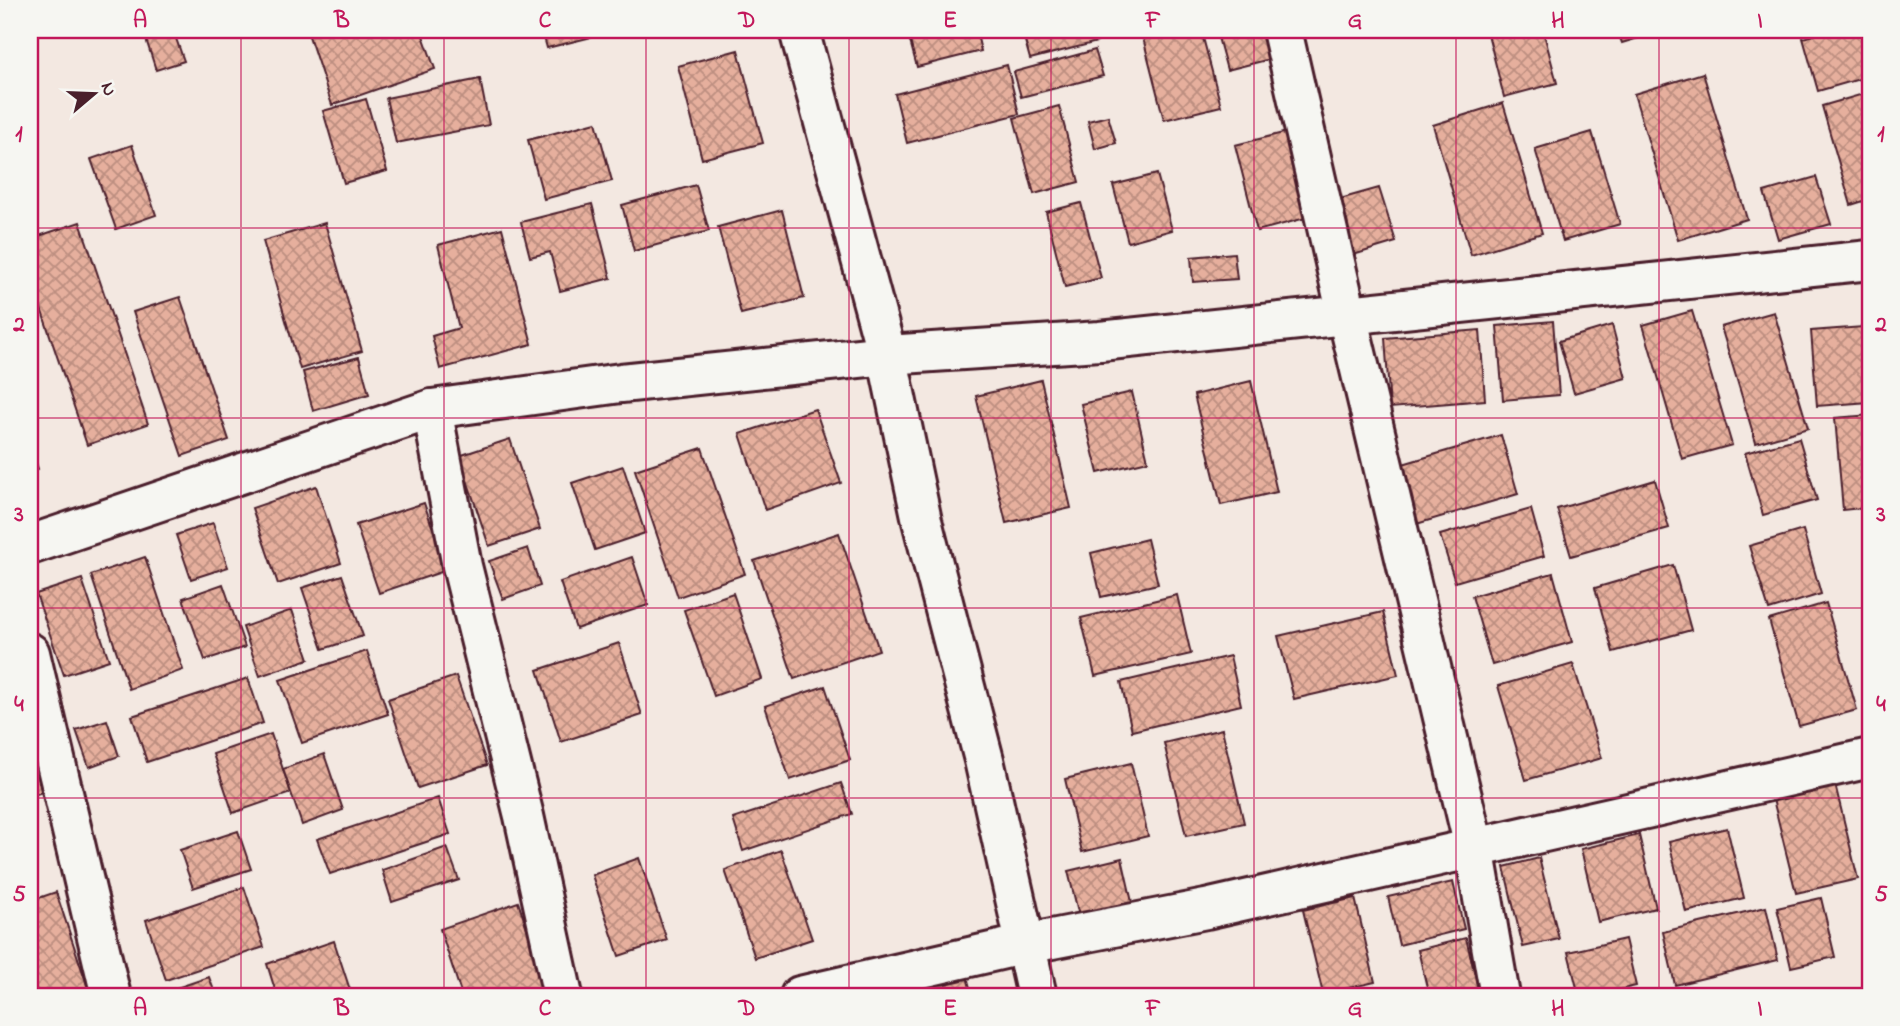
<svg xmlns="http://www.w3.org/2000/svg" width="1900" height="1026" font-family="'Indie Flower',sans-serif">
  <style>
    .building { fill: url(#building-cross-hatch); stroke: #4a1f2b; stroke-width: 2 }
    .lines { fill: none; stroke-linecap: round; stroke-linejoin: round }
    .street-casing { stroke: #4a1f2b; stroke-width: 44 }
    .secondary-casing { stroke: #4a1f2b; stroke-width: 44 }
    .street { stroke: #f6f6f2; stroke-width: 38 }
    .secondary { stroke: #f6f6f2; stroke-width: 38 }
    .grid { fill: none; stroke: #c2185b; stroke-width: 2; stroke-opacity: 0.55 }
    .neatline { fill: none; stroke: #c2185b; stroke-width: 2.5 }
    .grid-label { font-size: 23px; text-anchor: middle; font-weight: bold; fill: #c2185b }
  </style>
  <defs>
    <pattern id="building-cross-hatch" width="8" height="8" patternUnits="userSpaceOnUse" patternTransform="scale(1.75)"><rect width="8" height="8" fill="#e6af9d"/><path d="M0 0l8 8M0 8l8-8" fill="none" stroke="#bc8e80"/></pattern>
  </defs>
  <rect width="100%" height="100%" fill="#f3e8e1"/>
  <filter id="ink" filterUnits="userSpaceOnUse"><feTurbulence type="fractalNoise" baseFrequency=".0143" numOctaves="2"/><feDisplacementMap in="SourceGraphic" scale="14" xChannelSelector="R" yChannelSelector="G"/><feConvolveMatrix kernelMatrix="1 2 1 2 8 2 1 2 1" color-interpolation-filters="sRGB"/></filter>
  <g filter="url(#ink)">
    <!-- building -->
    <g class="building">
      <polygon points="143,30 173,30 184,61 156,70"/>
      <polygon points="307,30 421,30 435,69 332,105"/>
      <polygon points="542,30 620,30 547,48"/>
      <polygon points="907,30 976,30 981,51 917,67"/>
      <polygon points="1022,30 1094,30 1097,42 1030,59"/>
      <polygon points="1141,30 1201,30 1221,106 1164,120"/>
      <polygon points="1216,30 1270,30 1278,57 1227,70"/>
      <polygon points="1487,30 1543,30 1557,83 1504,97"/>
      <polygon points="1617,30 1646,30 1648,35 1622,43"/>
      <polygon points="1758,30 1790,30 1760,38"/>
      <polygon points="1830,30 1868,30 1870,76 1818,91 1803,38"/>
      <polygon points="738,50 763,143 702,159 678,66"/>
      <polygon points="1095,50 1103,76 1021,97 1014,72"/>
      <polygon points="1007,65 1019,114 907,143 895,94"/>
      <polygon points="1703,73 1747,219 1678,240 1634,94"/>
      <polygon points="480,79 489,125 396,143 386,98"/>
      <polygon points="1870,92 1870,199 1851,205 1822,106"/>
      <polygon points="366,99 387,171 344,183 323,111"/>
      <polygon points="1503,103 1542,233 1471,255 1433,125"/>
      <polygon points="1059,106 1079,182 1034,194 1014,118"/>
      <polygon points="1108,116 1116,143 1095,149 1088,121"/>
      <polygon points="596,122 612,181 544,199 528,140"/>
      <polygon points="1291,131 1313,216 1257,231 1235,145"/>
      <polygon points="1592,132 1620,224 1563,241 1535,149"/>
      <polygon points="132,145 156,215 116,229 91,159"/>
      <polygon points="1157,174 1172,230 1128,242 1113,185"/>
      <polygon points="1816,177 1831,224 1778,239 1764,192"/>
      <polygon points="696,185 709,231 634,251 622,205"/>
      <polygon points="1379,188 1396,242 1350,256 1333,201"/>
      <polygon points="1081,203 1101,278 1065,287 1046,212"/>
      <polygon points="592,204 611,278 560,291 550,252 530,257 521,222"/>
      <polygon points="782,210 804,298 741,314 718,227"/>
      <polygon points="80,222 148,424 87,445 30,276 30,239"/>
      <polygon points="325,223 362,351 300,369 263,241"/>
      <polygon points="502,228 532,344 440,369 432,336 459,328 438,245"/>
      <polygon points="1234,253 1237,279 1193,282 1191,257"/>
      <polygon points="180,297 229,440 182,456 133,312"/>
      <polygon points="1692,311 1732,445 1682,459 1643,325"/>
      <polygon points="1774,312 1808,428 1756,443 1721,327"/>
      <polygon points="1553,321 1559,395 1503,400 1497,326"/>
      <polygon points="1612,325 1626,378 1574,393 1559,341"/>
      <polygon points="1863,327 1869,402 1817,406 1811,331"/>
      <polygon points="1480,330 1485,400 1390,408 1385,338"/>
      <polygon points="359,357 369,394 313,411 303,372"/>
      <polygon points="1041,380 1071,508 1006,523 976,396"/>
      <polygon points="1251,381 1277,492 1221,505 1194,395"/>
      <polygon points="1132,392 1148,461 1098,473 1081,404"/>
      <polygon points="815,409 841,483 765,510 740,434"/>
      <polygon points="1870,415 1870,507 1843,510 1835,418"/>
      <polygon points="1501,435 1518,494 1413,525 1396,466"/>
      <polygon points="1799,438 1817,500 1763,515 1745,453"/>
      <polygon points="510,439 540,529 489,546 459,456"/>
      <polygon points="30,445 38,469 30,472"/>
      <polygon points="702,448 745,574 678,597 635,470"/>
      <polygon points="623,466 645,533 595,550 572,483"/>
      <polygon points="1655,480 1669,528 1571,556 1557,509"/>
      <polygon points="316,486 341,563 278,584 252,508"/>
      <polygon points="424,503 447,570 379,593 356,525"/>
      <polygon points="1531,509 1544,556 1455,582 1440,535"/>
      <polygon points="213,523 228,567 191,579 176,535"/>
      <polygon points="1803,530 1821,594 1769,610 1749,546"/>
      <polygon points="839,533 879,650 794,679 754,561"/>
      <polygon points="1147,539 1158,584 1101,597 1091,553"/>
      <polygon points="528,548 540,586 503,599 489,561"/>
      <polygon points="145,557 183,670 129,689 91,575"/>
      <polygon points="632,557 648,605 576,629 560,582"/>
      <polygon points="1673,565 1691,630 1613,652 1595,588"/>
      <polygon points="1553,573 1572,642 1492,665 1472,596"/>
      <polygon points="342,575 363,636 323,649 302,588"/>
      <polygon points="82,579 109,660 64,675 36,594"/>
      <polygon points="223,584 245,647 205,660 183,598"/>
      <polygon points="733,593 762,679 714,696 684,610"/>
      <polygon points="1177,595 1191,654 1095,676 1081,618"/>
      <polygon points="1826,603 1857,710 1799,726 1769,620"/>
      <polygon points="292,610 309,659 260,676 243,627"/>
      <polygon points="1383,612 1398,675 1294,699 1278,636"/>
      <polygon points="619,643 642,715 561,742 538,670"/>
      <polygon points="367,651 388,714 302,743 280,680"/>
      <polygon points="1230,656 1241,705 1132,731 1121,682"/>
      <polygon points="1573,664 1602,758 1526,780 1498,686"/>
      <polygon points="456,676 487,765 418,788 388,699"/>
      <polygon points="248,678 263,723 147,762 132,716"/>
      <polygon points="825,686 850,760 790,780 765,706"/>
      <polygon points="107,720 119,756 89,767 76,730"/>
      <polygon points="1222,729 1244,823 1186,836 1164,743"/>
      <polygon points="271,734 291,793 233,813 213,754"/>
      <polygon points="32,753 45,791 30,796 30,754"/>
      <polygon points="324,754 343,810 302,825 283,769"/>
      <polygon points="1131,763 1148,836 1082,852 1065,779"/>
      <polygon points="1834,780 1858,879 1796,893 1772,795"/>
      <polygon points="841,783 852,814 743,851 733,819"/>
      <polygon points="438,798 450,834 330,874 317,839"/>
      <polygon points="1727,828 1744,898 1686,912 1669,842"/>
      <polygon points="238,831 251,869 193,888 180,850"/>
      <polygon points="1639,835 1656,908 1598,922 1581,849"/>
      <polygon points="447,847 459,880 392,902 382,870"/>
      <polygon points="781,850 812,939 755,958 725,870"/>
      <polygon points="639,858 667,940 619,956 592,875"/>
      <polygon points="1122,858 1134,911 1081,924 1068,871"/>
      <polygon points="1539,858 1559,939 1523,947 1504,867"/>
      <polygon points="1453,882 1464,929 1399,945 1388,897"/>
      <polygon points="244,887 264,947 166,980 146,920"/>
      <polygon points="56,892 88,988 62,996 37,996 30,974 30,901"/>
      <polygon points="1355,898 1375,982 1323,994 1303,910"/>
      <polygon points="1821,898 1835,957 1791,967 1777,908"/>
      <polygon points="518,902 550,996 462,996 440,929"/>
      <polygon points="1766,907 1778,960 1675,985 1663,932"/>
      <polygon points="1466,938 1480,996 1429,996 1418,950"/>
      <polygon points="1625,939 1636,986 1593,996 1579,996 1568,952"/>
      <polygon points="334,941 352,996 277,996 267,964"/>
      <polygon points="965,968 972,996 911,996 908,982"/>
      <polygon points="209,977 216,996 153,996"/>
    </g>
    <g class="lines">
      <!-- street casing -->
      <g class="street-casing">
        <g id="street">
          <polyline points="1282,30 1347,315 1474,847 1500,996"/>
          <polyline points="432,409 462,566 524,816 563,996"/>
          <polyline points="30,545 432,409 621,383 887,355 1100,341 1870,260"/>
          <polyline points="30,653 111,996"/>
          <polyline points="800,996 1026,944 1206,909 1870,758"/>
        </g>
      </g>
      <!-- secondary casing -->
      <g class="secondary-casing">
        <polyline id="secondary" points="799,30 887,355 922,521 984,760 1037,996"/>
      </g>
      <!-- street -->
      <use href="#street" class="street"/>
      <!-- secondary -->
      <use href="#secondary" class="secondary"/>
    </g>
  </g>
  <!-- grid -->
  <path class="grid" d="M241,30V996M444,30V996M646,30V996M849,30V996M1051,30V996M1254,30V996M1456,30V996M1659,30V996M30,228H1870M30,418H1870M30,608H1870M30,798H1870"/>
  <!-- margin -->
  <rect width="1900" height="1026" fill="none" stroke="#f6f6f2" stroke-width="77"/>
  <!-- north arrow -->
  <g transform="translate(94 94) rotate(71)" stroke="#f6f6f2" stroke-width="5" paint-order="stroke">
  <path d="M0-5L12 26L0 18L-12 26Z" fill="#4a1f2b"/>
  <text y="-10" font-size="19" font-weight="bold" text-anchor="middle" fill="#4a1f2b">N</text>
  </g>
  <rect x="38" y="38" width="1824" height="950" class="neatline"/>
  <g class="grid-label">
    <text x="140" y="27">A</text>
    <text x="342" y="27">B</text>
    <text x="545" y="27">C</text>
    <text x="747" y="27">D</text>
    <text x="950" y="27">E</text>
    <text x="1153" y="27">F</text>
    <text x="1355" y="27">G</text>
    <text x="1558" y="27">H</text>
    <text x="1760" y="27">I</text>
    <text x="19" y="141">1</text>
    <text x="1881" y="141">1</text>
    <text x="19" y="331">2</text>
    <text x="1881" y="331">2</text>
    <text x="19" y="521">3</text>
    <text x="1881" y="521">3</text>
    <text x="19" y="711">4</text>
    <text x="1881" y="711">4</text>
    <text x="19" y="901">5</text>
    <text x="1881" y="901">5</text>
    <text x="140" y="1015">A</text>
    <text x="342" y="1015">B</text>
    <text x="545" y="1015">C</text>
    <text x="747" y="1015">D</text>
    <text x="950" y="1015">E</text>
    <text x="1153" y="1015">F</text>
    <text x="1355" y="1015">G</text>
    <text x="1558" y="1015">H</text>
    <text x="1760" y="1015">I</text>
  </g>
</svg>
